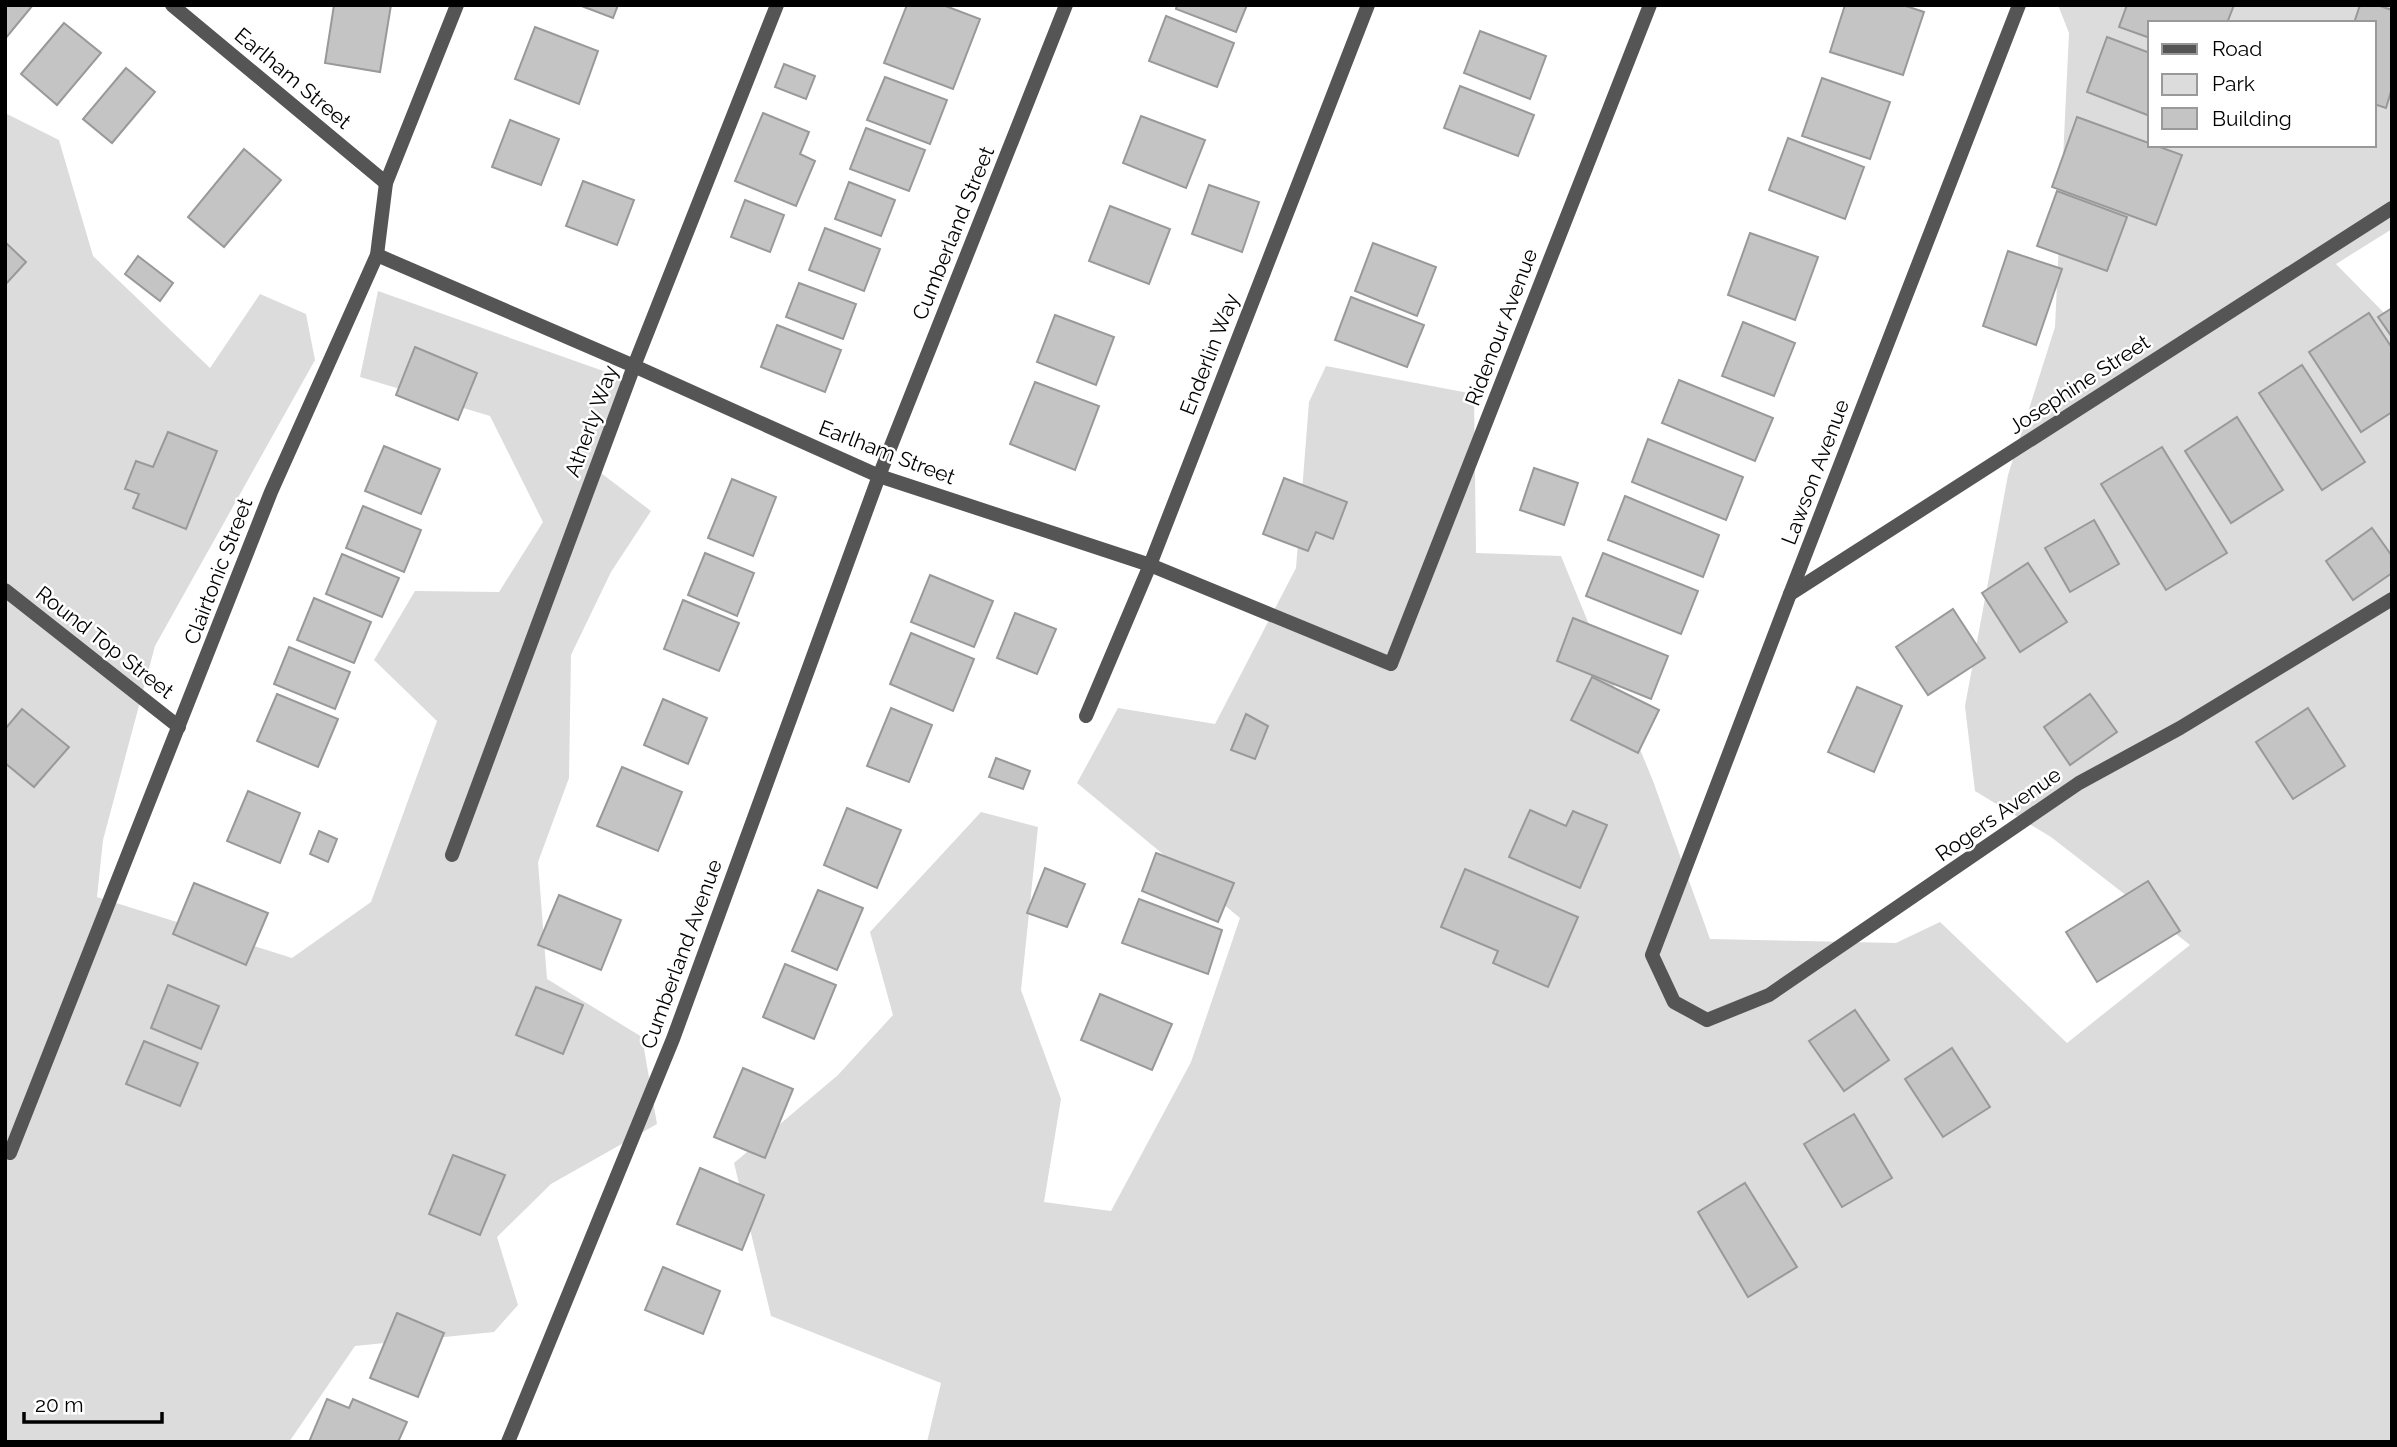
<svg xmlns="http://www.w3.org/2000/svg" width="2397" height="1447" font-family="Raleway,sans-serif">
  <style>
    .green { fill: #dcdcdc; fill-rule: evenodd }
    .building { fill: #c4c4c4; stroke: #999; stroke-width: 2 }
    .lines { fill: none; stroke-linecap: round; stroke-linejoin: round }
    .service { stroke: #555; stroke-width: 14 }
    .minor { stroke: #555; stroke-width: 14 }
    .labels { text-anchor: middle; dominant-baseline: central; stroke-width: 5; stroke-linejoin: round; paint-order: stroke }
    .street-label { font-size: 21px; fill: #000; stroke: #fff }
  </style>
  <rect width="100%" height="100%" fill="#fff"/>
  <!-- green -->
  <g class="green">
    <path d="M2058,5H2392V229L2336,264L2392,321V1442H927L941,1383L771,1316L734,1163L838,1075L893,1015L870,932L981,812L1038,827L1021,990L1061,1099L1044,1202L1111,1211L1191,1062L1240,918L1077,783L1118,708L1215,724L1296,568L1309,402L1326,366L1474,394L1476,553L1561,556L1653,781L1710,939L1896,943L1940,922L2067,1043L2190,945L2051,837L1975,791L1965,706L2008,475L2055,327L2069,33ZM2150,23H2374V145H2150Z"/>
    <polygon points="5,113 59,140 93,256 210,368 260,294 306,314 315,360 155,646 103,840 97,897 292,958 371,902 437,721 374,660 415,591 499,592 543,522 490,416 360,377 378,291 626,379 593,467 651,511 611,572 571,655 569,778 538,862 547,979 642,1037 657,1124 551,1184 497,1237 518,1305 494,1332 355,1346 289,1442 5,1442"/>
  </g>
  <!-- building -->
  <g class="building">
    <polygon points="5,5 33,5 5,39"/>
    <polygon points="334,5 391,5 380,72 325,63"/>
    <polygon points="579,5 618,5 613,18"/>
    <polygon points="907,5 943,5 980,19 953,89 884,63"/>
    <polygon points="1177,5 1247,5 1236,32 1176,9"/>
    <polygon points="1845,5 1903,5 1924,12 1903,75 1830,52"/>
    <polygon points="2127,5 2234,5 2227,23 2150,23 2150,38 2119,27"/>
    <polygon points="2360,5 2377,5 2392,10 2392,88 2386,108 2374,104 2374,23 2354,23"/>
    <polygon points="1166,16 1234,43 1217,87 1149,61"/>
    <polygon points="64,23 101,53 57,105 21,74"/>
    <polygon points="535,27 598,51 579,104 515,79"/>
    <polygon points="1480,31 1546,56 1530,99 1464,73"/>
    <polygon points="2107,37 2150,53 2150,116 2087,92"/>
    <polygon points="784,64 815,76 806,99 775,87"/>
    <polygon points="126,68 155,92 112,143 83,119"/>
    <polygon points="885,77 947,100 930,144 867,120"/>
    <polygon points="1822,78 1890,102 1870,159 1802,136"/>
    <polygon points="1460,86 1534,115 1518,156 1444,128"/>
    <polygon points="763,113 809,132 800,154 815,161 796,206 735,181"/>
    <polygon points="1141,116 1205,140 1186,188 1123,163"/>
    <polygon points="2077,117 2182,155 2156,225 2052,187"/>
    <polygon points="510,120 559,139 541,185 492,167"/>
    <polygon points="866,128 925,150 909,191 850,169"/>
    <polygon points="1788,138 1864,167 1845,219 1769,190"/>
    <polygon points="244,149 281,180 224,247 188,217"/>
    <polygon points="583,181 634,200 617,245 566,226"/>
    <polygon points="849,182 895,200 881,236 835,219"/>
    <polygon points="1209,185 1259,202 1242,252 1192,234"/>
    <polygon points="2057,191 2127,217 2107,271 2037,246"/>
    <polygon points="745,200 784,215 770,252 731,237"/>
    <polygon points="1110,206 1170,229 1149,284 1089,261"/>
    <polygon points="825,228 880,249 864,291 809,270"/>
    <polygon points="1750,233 1818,257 1795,320 1728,295"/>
    <polygon points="5,242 26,262 5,285"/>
    <polygon points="1373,243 1436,267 1417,316 1355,291"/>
    <polygon points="2008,251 2062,269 2036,345 1983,326"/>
    <polygon points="138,256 173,283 160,301 125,274"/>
    <polygon points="799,283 856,304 843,339 786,317"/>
    <polygon points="1351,297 1424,325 1407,367 1335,340"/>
    <polygon points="2392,308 2392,337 2378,317"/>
    <polygon points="2369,313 2392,348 2392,412 2361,432 2309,352"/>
    <polygon points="1055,315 1114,337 1096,385 1037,362"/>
    <polygon points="1743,322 1795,343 1774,396 1722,376"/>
    <polygon points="777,325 841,350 825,392 761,367"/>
    <polygon points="415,347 477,373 458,420 396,395"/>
    <polygon points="2302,365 2365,462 2322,490 2259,393"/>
    <polygon points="1679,380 1773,418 1755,461 1662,423"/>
    <polygon points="1035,382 1099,406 1075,470 1010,444"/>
    <polygon points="2237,417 2283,490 2231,523 2185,451"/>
    <polygon points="168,432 217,451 186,529 133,508 139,494 125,489 136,461 153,467"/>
    <polygon points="1648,439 1743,477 1726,520 1632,482"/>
    <polygon points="384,446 440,469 421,514 365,491"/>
    <polygon points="2162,447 2227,553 2166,590 2101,484"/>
    <polygon points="1534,468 1578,483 1564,525 1520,510"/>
    <polygon points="1284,478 1347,502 1333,539 1316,532 1308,551 1263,534"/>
    <polygon points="732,479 776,497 753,556 708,538"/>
    <polygon points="1625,496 1719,535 1703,577 1608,540"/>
    <polygon points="363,506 421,530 404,572 346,548"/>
    <polygon points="2094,520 2119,564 2070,592 2045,548"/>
    <polygon points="2372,528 2392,556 2392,573 2353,600 2326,561"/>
    <polygon points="705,553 754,573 737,616 688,595"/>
    <polygon points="1603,553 1698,591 1681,634 1586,596"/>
    <polygon points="342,554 399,578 382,617 326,594"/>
    <polygon points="2028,563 2067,622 2020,652 1982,593"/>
    <polygon points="930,575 993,601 974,647 911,622"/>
    <polygon points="314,598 371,622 354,663 297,640"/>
    <polygon points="683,600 739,623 719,671 664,649"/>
    <polygon points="1953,609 1985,658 1928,695 1896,647"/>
    <polygon points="1015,613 1056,629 1037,674 997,658"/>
    <polygon points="1573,618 1668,656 1651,699 1557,661"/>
    <polygon points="911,633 974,659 953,711 890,684"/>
    <polygon points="289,647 350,672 335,709 274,684"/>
    <polygon points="1592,677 1659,710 1638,753 1571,720"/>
    <polygon points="1857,687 1902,706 1874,772 1828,752"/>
    <polygon points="277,694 338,719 318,767 257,741"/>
    <polygon points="2090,694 2117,732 2070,765 2044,727"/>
    <polygon points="663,699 707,718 688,764 644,745"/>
    <polygon points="891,708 932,725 909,782 867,766"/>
    <polygon points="2308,708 2345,766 2293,799 2256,742"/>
    <polygon points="22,709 69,747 34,787 5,763 5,729"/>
    <polygon points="1246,714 1268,726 1255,759 1231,750"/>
    <polygon points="996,758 1030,771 1023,789 989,777"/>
    <polygon points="622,767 682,792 658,851 597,826"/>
    <polygon points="248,791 300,813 280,863 227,841"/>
    <polygon points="847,808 901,830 877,888 824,865"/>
    <polygon points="1530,810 1566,826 1573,811 1607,825 1580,888 1509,857"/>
    <polygon points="319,831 337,839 328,862 310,854"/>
    <polygon points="1156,853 1234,883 1218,922 1142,891"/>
    <polygon points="1045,868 1085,884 1067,927 1027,913"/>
    <polygon points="1465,869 1578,917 1548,987 1493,963 1498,951 1441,927"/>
    <polygon points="2148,881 2180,931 2097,982 2066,932"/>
    <polygon points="194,883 268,913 246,965 173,934"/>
    <polygon points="818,890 863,908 837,970 792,951"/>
    <polygon points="559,895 621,920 601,970 538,945"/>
    <polygon points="1139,899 1222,930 1208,974 1122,943"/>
    <polygon points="785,964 836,985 814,1039 763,1017"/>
    <polygon points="168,985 219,1006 201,1049 151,1028"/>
    <polygon points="536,987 583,1005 563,1054 516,1035"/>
    <polygon points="1100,994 1172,1024 1152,1070 1081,1040"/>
    <polygon points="1855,1010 1889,1060 1844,1091 1809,1041"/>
    <polygon points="144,1041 198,1063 180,1106 126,1084"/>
    <polygon points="1952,1048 1990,1107 1943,1137 1905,1079"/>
    <polygon points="743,1068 793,1089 765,1158 714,1137"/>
    <polygon points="1854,1114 1892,1178 1842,1207 1804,1144"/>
    <polygon points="453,1155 505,1175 480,1235 429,1214"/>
    <polygon points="700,1168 764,1195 742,1250 677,1224"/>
    <polygon points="1745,1183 1797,1267 1748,1297 1698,1212"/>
    <polygon points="663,1267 720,1291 703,1334 645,1310"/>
    <polygon points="397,1313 444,1333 418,1397 370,1378"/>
    <polygon points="327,1399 349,1408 353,1399 407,1422 398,1442 309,1442"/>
  </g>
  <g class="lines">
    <!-- service -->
    <g class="service">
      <polyline points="1086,716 1150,565 1368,5"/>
      <polyline points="452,855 634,366 777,5"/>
    </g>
    <!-- minor -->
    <g class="minor">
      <polyline points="172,5 386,183"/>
      <polyline points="2019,5 1790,594 1652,955 1674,1002 1707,1020 1769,995 2079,783 2180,728 2392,599"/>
      <polyline points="377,255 634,366 879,476 1150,565 1391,664 1650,5"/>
      <polyline points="5,590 179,727"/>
      <polyline points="1790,594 2392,208"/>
      <polyline points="10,1153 271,492 377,255 386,183 457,5"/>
      <polyline points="508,1442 673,1039 879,476 1066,5"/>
    </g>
  </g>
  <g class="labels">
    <!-- street labels -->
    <g class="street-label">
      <text transform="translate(293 78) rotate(40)">Earlham Street</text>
      <text transform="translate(953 233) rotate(-68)">Cumberland Street</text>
      <text transform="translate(1501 327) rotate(-69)">Ridenour Avenue</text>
      <text transform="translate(1209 354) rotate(-69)">Enderlin Way</text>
      <text transform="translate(2079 384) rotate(-33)">Josephine Street</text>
      <text transform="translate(591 421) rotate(-70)">Atherly Way</text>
      <text transform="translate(887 452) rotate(21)">Earlham Street</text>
      <text transform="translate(1815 472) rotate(-69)">Lawson Avenue</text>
      <text transform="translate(218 571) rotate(-69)">Clairtonic Street</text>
      <text transform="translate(105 642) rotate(38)">Round Top Street</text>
      <text transform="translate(1998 814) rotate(-35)">Rogers Avenue</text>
      <text transform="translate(681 954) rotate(-70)">Cumberland Avenue</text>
    </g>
  </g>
  <!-- border -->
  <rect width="2397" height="1447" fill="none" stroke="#000000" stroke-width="14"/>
  <!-- legend -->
  <rect x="2148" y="21" width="228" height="126" fill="#ffffff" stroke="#999999" stroke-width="2"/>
  <rect x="2162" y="44" width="35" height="10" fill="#555555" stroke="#999999" stroke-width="2"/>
  <text x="2212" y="56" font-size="21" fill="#000000">Road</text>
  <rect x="2162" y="74" width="35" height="21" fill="#dcdcdc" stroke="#999999" stroke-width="2"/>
  <text x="2212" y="91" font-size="21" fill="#000000">Park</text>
  <rect x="2162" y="108" width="35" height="21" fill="#c4c4c4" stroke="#999999" stroke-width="2"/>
  <text x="2212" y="126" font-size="21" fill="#000000">Building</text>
  <!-- scale -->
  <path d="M24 1412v10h138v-10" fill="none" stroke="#000000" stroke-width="3.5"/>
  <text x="35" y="1412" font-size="21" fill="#000000" stroke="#ffffff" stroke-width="5" paint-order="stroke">20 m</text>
</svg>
